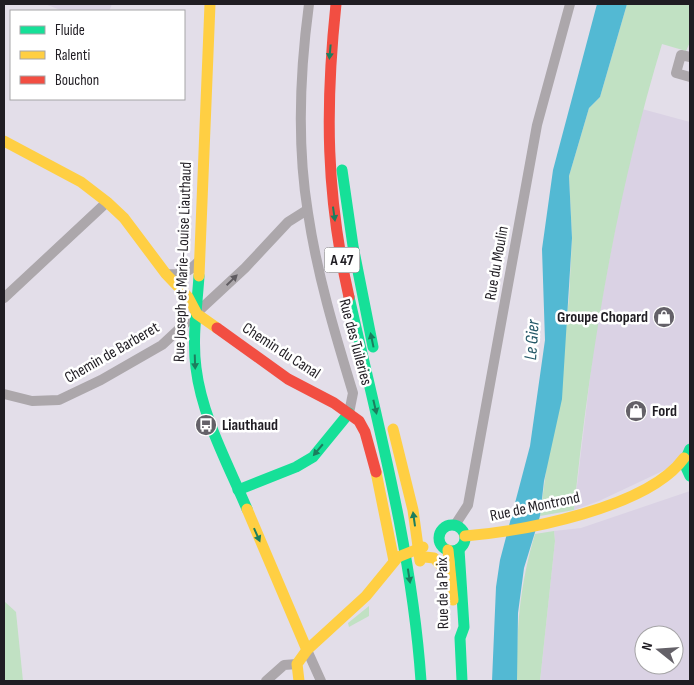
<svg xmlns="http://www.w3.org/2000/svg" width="694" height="685" font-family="'Sofia Sans Condensed',sans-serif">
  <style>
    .built { fill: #dad2e4; fill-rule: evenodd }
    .green { fill: #c1e1c3 }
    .water { fill: #53b9d3 }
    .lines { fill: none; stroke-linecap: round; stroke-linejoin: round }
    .street { stroke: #aca7ab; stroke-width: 10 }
    .fast { stroke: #16e098; stroke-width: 11 }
    .slow { stroke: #ffcf43; stroke-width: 11 }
    .jam { stroke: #f24e42; stroke-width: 11 }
    .slow-bridge { stroke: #ffcf43; stroke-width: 11 }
    .oneway { fill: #1b7e5e }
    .oneway2 { fill: #5f5b60 }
    .labels { text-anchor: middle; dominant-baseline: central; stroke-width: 5; stroke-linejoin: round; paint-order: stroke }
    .shield { fill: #fff; stroke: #636165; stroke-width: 1 }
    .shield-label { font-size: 15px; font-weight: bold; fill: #201d23 }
    .street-label { font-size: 16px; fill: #201d23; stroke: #fff }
    .poi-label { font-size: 16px; font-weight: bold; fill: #201d23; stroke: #fff; text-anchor: start }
    .water-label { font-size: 18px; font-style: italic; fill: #255968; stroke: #fff }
  </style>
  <rect width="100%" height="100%" fill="#e3dee9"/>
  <!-- built -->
  <g class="built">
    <polygon points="45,4 112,4 109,11 63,11"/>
    <polygon points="642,109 690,122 690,465 669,468 599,501 574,510 595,336 620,203"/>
    <path d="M690,491V681H540L555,541L554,531L581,528ZM644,635H674V665H644Z"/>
  </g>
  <!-- green -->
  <g class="green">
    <path d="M627,4H690V42L686,51L662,44C616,196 590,352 574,510L540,516L569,299L572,238L569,176L589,108L600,97Z"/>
    <path d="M554,531L555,541L540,681H517C516,630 520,583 535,534Z"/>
    <polygon points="4,601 16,612 23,681 4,681"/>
    <polygon points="369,606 369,616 349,627 348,623"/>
  </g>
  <!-- water -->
  <polygon class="water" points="597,4 627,4 600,97 589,108 569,176 572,238 562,399 544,481 540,516 524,568 518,613 517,681 492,681 496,587 500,560 530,446 545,340 542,249 553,170"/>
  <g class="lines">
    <!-- street -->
    <g class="street">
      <path d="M309,4C300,71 297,146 308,213C317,274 335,334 353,393L349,413"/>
      <polyline points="690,57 681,55 676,73 690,77"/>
      <path d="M166,274C182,275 188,273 199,261"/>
      <polyline points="4,298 107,202"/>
      <polyline points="4,394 32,401 59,400 101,380 162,345 245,268 288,222 307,210"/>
      <polyline points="455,525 468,505 537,125 570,4"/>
      <polyline points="307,650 321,681"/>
      <polyline points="266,681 284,665 297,664"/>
    </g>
    <!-- fast -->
    <g class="fast">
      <polyline points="342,170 353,246 373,347"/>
      <path d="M199,276C197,307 192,338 196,368C202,417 228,464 247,509"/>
      <path d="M349,297C378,425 412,550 421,681"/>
      <polyline points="690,449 684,463 690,476"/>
      <polyline points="238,490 296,467 313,457 349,413"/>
      <circle cx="452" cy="538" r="13"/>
      <polyline points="459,549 464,627 460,638 462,681"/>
    </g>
    <!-- slow -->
    <g class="slow">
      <polyline points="4,141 81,182 107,202 124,218 166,274 188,297 197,314 217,328"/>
      <polyline points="199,276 210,4"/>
      <polyline points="393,429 413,510 420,561"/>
      <polyline points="376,472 394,561"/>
      <polyline points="247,509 307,650"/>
      <path d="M465,536C524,531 648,508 684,458"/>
      <polyline points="448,550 453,600"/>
      <polyline points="425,557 434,558 450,575"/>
      <polyline points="299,681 297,664 307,650 366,596 398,557"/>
    </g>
    <!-- jam -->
    <g class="jam">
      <path d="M336,4C325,108 326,195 349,297"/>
      <polyline points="217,328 288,379 334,403 359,421 365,432 376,472"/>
    </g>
    <!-- slow-bridge -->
    <polyline class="slow-bridge" points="398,557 423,547"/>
  </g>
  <!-- one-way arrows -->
  <defs><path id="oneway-solid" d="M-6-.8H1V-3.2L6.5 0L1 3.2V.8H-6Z" transform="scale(1.25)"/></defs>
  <g class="oneway">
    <use href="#oneway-solid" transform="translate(330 52) rotate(95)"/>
    <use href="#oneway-solid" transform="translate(334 214) rotate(82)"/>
    <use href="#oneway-solid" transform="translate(372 340) rotate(-102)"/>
    <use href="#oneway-solid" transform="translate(195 362) rotate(88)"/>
    <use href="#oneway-solid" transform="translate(375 407) rotate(77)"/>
    <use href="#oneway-solid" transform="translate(318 450) rotate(130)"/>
    <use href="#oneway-solid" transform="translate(414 519) rotate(-98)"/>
    <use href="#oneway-solid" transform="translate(257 535) rotate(66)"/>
    <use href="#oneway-solid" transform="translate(409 576) rotate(81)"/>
  </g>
  <use class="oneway2" href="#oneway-solid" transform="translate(232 280) rotate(-44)"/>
  <!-- icons -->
  <defs>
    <g id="shop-disc" transform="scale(1.125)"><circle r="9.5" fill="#646168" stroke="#fff"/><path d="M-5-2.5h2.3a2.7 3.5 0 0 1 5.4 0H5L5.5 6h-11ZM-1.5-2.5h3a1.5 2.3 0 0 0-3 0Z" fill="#fff"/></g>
    <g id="bus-disc" transform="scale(1.125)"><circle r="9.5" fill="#646168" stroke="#fff"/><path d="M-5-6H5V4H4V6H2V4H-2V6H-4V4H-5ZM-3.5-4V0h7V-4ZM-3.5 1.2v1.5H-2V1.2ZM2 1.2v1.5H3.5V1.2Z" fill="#fff"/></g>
  </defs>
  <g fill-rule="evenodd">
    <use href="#shop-disc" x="664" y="317"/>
    <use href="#shop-disc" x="636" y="411"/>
    <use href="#bus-disc" x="206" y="425"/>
  </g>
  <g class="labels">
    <!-- shield labels -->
    <rect class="shield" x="324.5" y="247.5" width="35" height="25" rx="4"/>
    <g class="shield-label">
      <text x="342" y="260">A 47</text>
    </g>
    <!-- street labels -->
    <g class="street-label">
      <text transform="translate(183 262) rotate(-88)">Rue Joseph et Marie-Louise Liauthaud</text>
      <text transform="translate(497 263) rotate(-80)">Rue du Moulin</text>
      <text transform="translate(355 342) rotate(75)">Rue des Tuileries</text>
      <text transform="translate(281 351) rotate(33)">Chemin du Canal</text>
      <text transform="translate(112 353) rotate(-30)">Chemin de Barberet</text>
      <text transform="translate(535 507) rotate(-12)">Rue de Montrond</text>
      <text transform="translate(443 593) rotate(-91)">Rue de la Paix</text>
    </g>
    <!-- poi labels -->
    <g class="poi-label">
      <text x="648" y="317" text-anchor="end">Groupe Chopard</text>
      <text x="652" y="411">Ford</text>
      <text x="222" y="425">Liauthaud</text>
    </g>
    <!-- water labels -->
    <g class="water-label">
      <text transform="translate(532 340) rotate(-86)">Le Gier</text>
    </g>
  </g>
  <!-- border -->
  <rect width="694" height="685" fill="none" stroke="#201d23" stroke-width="10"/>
  <!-- legend -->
  <rect x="10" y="10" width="175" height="90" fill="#ffffff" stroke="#a6a5a7"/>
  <rect x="20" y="26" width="25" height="8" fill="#16e098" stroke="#a6a5a7"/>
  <text x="55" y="35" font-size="15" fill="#201d23">Fluide</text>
  <rect x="20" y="51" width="25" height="8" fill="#ffcf43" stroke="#a6a5a7"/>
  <text x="55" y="60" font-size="15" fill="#201d23">Ralenti</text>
  <rect x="20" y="76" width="25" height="8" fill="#f24e42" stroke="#a6a5a7"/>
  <text x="55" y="85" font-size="15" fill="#201d23">Bouchon</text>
  <!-- north arrow -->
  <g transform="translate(659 650) rotate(287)"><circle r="24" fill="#ffffff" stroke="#a6a5a7"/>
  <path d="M0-4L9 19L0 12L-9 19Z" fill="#646168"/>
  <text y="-8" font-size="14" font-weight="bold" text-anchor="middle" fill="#201d23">N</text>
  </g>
</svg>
